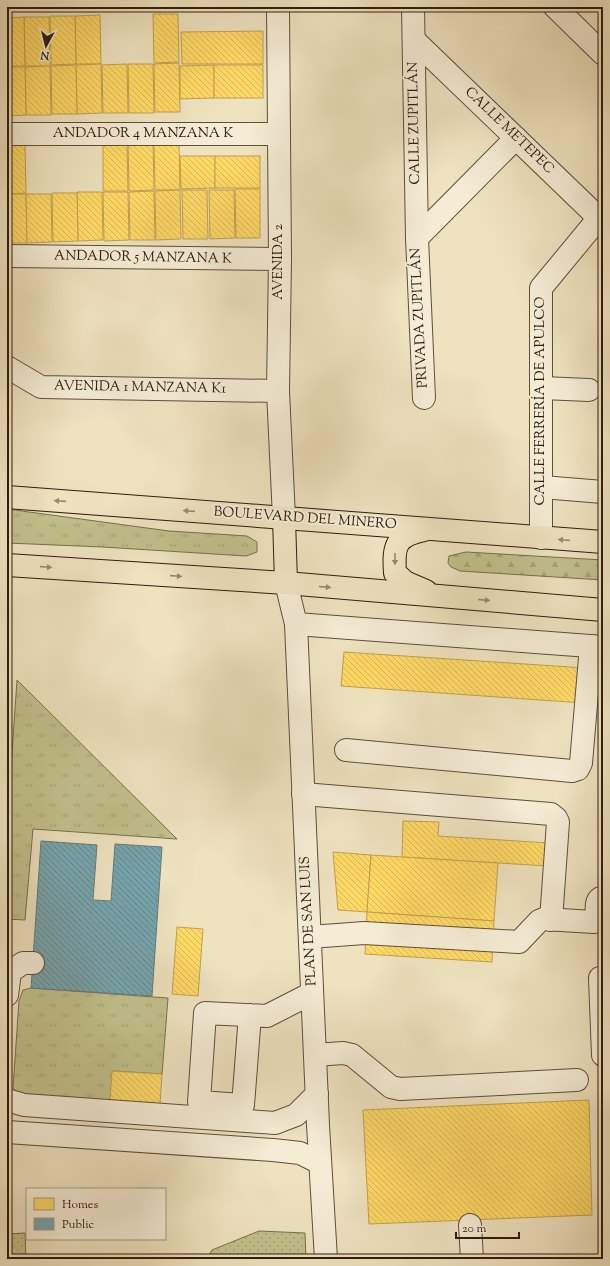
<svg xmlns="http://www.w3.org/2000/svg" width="610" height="1266" font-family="'Sorts Mill Goudy',serif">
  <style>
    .grass { fill: url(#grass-tufts); stroke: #786e4d }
    .forest { fill: url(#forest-firs); stroke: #786e4d }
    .park { fill: url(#park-dots); stroke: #786e4d }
    .homes { fill: url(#homes-back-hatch); stroke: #c1a04c }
    .public { fill: url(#public-back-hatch); stroke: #617c7f }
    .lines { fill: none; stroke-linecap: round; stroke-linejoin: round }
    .minor-casing { stroke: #604e3a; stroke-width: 24 }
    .major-casing { stroke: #301c0e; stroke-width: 24 }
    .minor { stroke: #f4ecd5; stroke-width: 22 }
    .major { stroke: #eee2bf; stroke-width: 22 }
    .oneway { fill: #98896f }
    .labels { text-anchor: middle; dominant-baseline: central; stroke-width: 4; stroke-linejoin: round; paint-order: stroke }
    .street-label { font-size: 14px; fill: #301c0e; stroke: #f4ecd5 }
  </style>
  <defs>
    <pattern id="grass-tufts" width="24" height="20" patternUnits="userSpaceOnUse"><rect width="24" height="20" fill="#c1c08c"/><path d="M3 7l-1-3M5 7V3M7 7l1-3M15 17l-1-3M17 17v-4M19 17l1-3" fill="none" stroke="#a6a478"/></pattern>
    <pattern id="forest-firs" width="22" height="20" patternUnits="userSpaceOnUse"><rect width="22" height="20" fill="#c1c08c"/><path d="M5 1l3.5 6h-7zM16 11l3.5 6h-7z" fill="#a6a478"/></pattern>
    <pattern id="park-dots" width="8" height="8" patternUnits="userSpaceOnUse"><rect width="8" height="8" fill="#c1c08c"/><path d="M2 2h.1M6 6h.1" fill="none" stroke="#a6a478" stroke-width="1.8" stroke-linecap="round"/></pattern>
    <pattern id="homes-back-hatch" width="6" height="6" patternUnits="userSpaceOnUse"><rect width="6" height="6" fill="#ffd966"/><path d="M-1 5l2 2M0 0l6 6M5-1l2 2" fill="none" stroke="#dbba57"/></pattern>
    <pattern id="public-back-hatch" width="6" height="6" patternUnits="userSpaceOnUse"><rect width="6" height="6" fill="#76a5af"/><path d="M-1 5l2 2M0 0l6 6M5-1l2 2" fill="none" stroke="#61868d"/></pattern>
  </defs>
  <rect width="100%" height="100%" fill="#eee2bf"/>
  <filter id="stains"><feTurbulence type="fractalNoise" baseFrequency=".005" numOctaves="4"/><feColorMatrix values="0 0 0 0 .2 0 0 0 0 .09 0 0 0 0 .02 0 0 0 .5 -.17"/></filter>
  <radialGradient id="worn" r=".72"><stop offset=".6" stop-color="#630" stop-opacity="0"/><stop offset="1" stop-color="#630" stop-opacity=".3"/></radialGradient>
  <!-- grass -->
  <g class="grass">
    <polygon points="7,509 169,531 247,536 257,542 257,552 246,556 103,547 7,543"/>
    <polygon points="17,680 177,839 33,829 25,920 7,919 7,826"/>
    <polygon points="31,988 168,998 162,1074 113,1071 110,1101 22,1097 13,1088 19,1001 23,990"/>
  </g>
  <!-- forest -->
  <polygon class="forest" points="466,552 603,560 603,580 460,571 451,567 448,563 449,556"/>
  <!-- park -->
  <g class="park">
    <polygon points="259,1231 305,1233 306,1259 207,1259 212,1250"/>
    <polygon points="25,1233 26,1259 7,1259 7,1234"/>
  </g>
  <!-- homes -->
  <g class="homes">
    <polygon points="153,14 178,14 179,62 154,63"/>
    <polygon points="100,15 101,64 76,64 75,16"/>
    <polygon points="50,16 75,16 76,64 51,65"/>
    <polygon points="24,17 49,17 50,66 25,66"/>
    <polygon points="24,17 25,66 7,66 7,18"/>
    <polygon points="263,31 263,64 182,64 181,32"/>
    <polygon points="179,63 180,112 155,112 154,64"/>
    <polygon points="101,64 102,113 77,114 76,65"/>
    <polygon points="127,64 128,113 103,113 102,65"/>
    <polygon points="128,64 153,64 154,113 129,113"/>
    <polygon points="76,65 77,114 52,114 51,66"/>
    <polygon points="214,65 214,98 180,99 180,66"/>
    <rect x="214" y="65" width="49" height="33"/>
    <polygon points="50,66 51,115 26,115 25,67"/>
    <polygon points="7,67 25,67 26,115 7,116"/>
    <polygon points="153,141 154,190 129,191 128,142"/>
    <polygon points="179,141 180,190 155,190 154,142"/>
    <polygon points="127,142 128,191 103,191 103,143"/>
    <polygon points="7,145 25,145 26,193 7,194"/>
    <polygon points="180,156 215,156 215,188 181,189"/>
    <rect x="215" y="156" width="45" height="32"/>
    <polygon points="235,189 260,189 260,238 236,238"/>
    <polygon points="180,190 181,239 156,240 155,191"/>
    <polygon points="182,190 207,190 208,239 183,239"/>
    <polygon points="209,190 234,190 235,238 210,239"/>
    <polygon points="154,191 155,240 130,240 129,192"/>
    <polygon points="77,192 102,192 103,240 78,241"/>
    <polygon points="103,192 128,192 129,240 104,241"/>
    <polygon points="52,193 77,193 78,241 53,242"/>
    <polygon points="7,194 26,194 27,243 7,243"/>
    <polygon points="26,194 51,194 52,242 27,243"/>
    <polygon points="344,652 585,668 583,703 341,686"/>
    <polygon points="403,821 439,822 438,836 549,843 547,866 402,857"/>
    <polygon points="333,852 371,855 367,912 338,910"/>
    <polygon points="371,855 498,863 494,921 367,912"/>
    <polygon points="367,912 494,921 492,962 365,954"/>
    <polygon points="177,927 203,929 198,996 172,994"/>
    <polygon points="112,1071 162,1074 160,1105 110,1101"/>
    <polygon points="589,1100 592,1215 369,1224 363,1110"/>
  </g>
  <!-- public -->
  <polygon class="public" points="41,841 97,845 93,900 111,901 115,844 162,847 152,996 31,988"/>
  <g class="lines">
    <!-- minor casing -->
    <g class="minor-casing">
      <g id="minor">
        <polyline points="278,7 280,259 278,391 284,518"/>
        <polyline points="413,7 417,238 424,398"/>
        <polyline points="555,7 603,54"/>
        <polyline points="414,40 603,222"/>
        <polyline points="7,134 279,134"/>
        <polyline points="417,238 516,138"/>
        <polyline points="7,256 280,259"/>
        <polyline points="7,367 41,387 278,391"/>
        <polyline points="542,388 589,390"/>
        <polyline points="542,487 603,492"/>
        <polyline points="541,538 541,288 603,213"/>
        <polyline points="286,583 296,624 318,1125 326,1259"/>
        <polyline points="296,624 603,647"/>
        <polyline points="346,750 572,771 578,769 581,763 591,646"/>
        <polyline points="303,794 551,814 556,818 558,822 551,920"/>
        <path d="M310,937L364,933L519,942L539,921L544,919L594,922C600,914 592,900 603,897"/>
        <polyline points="600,978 603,1055"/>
        <polyline points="7,995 10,972 23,963 33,963"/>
        <polyline points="250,1015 243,1105 199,1102 205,1013 267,1016 312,993"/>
        <polyline points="315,1055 343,1053 352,1055 391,1087 400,1089 577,1080"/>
        <polyline points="7,1100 24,1105 275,1123 296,1115 317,1094"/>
        <polyline points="7,1132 273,1150 300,1153 320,1163"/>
        <polyline points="470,1225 472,1259"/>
      </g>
    </g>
    <!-- major casing -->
    <g class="major-casing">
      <g id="major">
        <polyline points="7,497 603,542"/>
        <polyline points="284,518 286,583"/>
        <path d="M424,530C396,536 393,545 395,573L405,582L426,591"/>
        <polyline points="7,565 286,583 603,610"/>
      </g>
    </g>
    <!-- minor -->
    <use href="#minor" class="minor"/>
    <!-- major -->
    <use href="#major" class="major"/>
  </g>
  <!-- one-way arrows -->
  <defs><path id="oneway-solid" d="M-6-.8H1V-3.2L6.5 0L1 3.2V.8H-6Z"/></defs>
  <g class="oneway">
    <use href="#oneway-solid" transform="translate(60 501) rotate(-176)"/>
    <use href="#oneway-solid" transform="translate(189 511) rotate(-176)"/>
    <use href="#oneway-solid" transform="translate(564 540) rotate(-176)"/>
    <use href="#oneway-solid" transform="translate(395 559) rotate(90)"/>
    <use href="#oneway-solid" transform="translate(46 567) rotate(4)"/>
    <use href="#oneway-solid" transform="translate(176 576) rotate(4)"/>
    <use href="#oneway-solid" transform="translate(325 587) rotate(5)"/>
    <use href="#oneway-solid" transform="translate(484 600) rotate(5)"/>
  </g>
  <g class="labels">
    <!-- street labels -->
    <g class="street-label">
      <text transform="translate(415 123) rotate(-91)">CALLE ZUPITLÁN</text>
      <text transform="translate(509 131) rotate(44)">CALLE METEPEC</text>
      <text x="143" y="134">ANDADOR 4 MANZANA K</text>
      <text transform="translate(143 258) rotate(1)">ANDADOR 5 MANZANA K</text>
      <text transform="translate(279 262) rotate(-90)">AVENIDA 2</text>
      <text transform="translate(420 318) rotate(-93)">PRIVADA ZUPITLÁN</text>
      <text transform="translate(140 388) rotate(1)">AVENIDA 1 MANZANA K1</text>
      <text transform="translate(541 401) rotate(-90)">CALLE FERRERÍA DE APULCO</text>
      <text transform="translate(305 519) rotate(4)">BOULEVARD DEL MINERO</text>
      <text transform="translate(309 921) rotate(-93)">PLAN DE SAN LUIS</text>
    </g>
  </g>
  <!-- margin -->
  <rect width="610" height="1266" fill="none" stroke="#eee2bf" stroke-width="24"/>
  <rect x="8" y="8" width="594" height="1250" fill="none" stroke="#301c0e" stroke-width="2"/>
  <rect x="12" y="12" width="586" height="1242" fill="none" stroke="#301c0e"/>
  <!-- legend -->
  <rect x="26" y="1188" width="140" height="52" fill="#f4ecd5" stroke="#a69985"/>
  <rect x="34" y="1198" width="20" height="12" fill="#ffd966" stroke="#a69985"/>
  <text x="62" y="1208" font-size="12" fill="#301c0e">Homes</text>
  <rect x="34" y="1218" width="20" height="12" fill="#76a5af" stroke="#a69985"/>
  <text x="62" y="1228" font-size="12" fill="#301c0e">Public</text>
  <!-- north arrow -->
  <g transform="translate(46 46) rotate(187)" stroke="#f4ecd5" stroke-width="3" paint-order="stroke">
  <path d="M0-3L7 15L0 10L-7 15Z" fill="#301c0e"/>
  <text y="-6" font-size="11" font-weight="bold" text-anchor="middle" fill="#301c0e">N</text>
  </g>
  <!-- scale -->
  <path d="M456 1232v6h63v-6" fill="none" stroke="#301c0e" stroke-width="2"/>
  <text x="462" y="1232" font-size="12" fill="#301c0e" stroke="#f4ecd5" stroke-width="3" paint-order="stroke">20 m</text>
  <rect width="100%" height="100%" filter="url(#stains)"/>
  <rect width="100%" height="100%" fill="url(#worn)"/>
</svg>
